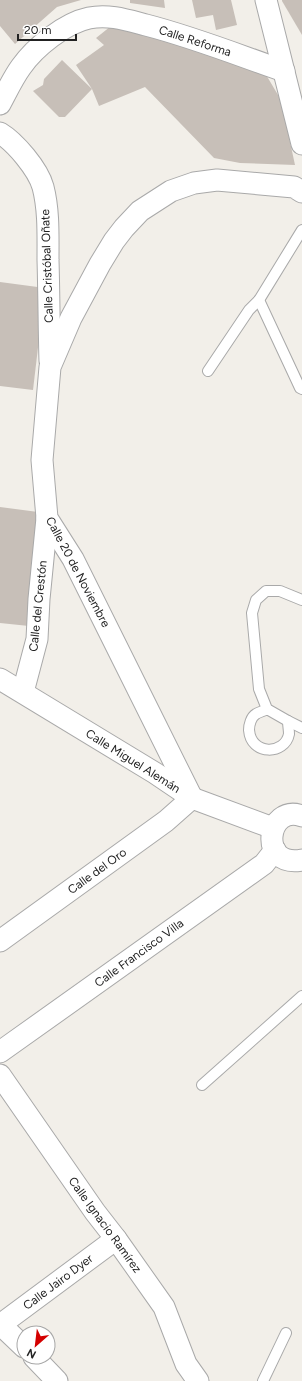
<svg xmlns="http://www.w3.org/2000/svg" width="302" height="1381" font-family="Figtree,sans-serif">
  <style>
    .building { fill: #c7bfb8 }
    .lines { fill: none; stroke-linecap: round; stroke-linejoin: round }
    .service-casing { stroke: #a9a9a9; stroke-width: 12 }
    .minor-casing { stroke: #a9a9a9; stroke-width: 23 }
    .service { stroke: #fff; stroke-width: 10 }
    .minor { stroke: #fff; stroke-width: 21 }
    .labels { text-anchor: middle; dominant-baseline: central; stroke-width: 3; stroke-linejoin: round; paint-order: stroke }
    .street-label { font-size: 12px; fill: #222; stroke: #fff }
  </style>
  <rect width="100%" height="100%" fill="#f2efe9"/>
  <!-- building -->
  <g class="building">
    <polygon points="0,0 81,0 57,7 15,44 0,26"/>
    <polygon points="130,0 164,0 165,8 130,3"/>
    <polygon points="192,0 231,0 237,25 216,30 213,15 196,18"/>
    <polygon points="282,0 302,0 302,35 282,1"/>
    <polygon points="111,26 141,30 265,73 281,100 295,165 240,163 214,158 145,87 99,106 92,89 65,117 59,117 33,91 43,85 44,79 62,60 92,89 76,65 104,45 96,38"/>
    <polygon points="0,282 45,288 33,390 0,386"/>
    <polygon points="0,507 38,512 29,626 0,623"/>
  </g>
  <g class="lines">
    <!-- service casing -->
    <g class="service-casing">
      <g id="service">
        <polyline points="259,300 300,388 302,389"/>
        <polyline points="208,371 249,310 259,300 302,230"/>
        <path d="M267,709C264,711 259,712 256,714C251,717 249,725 249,730C251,756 285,755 289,734C289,730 288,725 288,721L267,709L259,689L252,613L256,600L266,591H280L302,600"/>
        <polyline points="288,721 302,728"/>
        <polyline points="202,1085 302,996"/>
        <polyline points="263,1381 286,1333"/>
      </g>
    </g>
    <!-- minor casing -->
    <g class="minor-casing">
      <g id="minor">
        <polyline points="266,0 302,144"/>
        <path d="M0,104C7,91 13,78 21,67C35,47 65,23 89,18C109,14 127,20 146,25C193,37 238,55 284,71"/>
        <path d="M0,133C15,142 38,169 43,187C49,210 48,236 48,260C49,293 49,327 50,361"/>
        <polyline points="0,679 155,773 192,798 273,828"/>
        <polyline points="23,692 37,639 39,599 47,518"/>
        <path d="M302,816C267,803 257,868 302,860"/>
        <polyline points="0,941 166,821 192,798 73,559 47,518 42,460 50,367 71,318 100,264 114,241 124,228 140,211 171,191 194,183 217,180 294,187 302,192"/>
        <polyline points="0,1052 264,864 275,850"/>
        <polyline points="0,1075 95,1212 116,1239 164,1307 186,1364 198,1381"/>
        <polyline points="0,1324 24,1347"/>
        <polyline points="0,1325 116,1239"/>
        <polyline points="34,1357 57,1381"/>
      </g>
    </g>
    <!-- service -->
    <use href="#service" class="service"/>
    <!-- minor -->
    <use href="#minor" class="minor"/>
  </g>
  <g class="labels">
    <!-- street labels -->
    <g class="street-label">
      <text transform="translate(195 41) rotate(18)">Calle Reforma</text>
      <text transform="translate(47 266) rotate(-92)">Calle Cristóbal Oñate</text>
      <text transform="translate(78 572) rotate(62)">Calle 20 de Noviembre</text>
      <text transform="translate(38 606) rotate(-84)">Calle del Crestón</text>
      <text transform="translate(133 761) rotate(32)">Calle Miguel Alemán</text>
      <text transform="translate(97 871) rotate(-36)">Calle del Oro</text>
      <text transform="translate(139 953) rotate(-36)">Calle Francisco Villa</text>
      <text transform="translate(105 1225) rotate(54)">Calle Ignacio Ramírez</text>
      <text transform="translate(58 1282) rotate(-37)">Calle Jairo Dyer</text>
    </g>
  </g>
  <!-- north arrow -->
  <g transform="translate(36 1345) rotate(208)"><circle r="19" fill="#ffffff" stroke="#a7a7a7"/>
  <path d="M0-3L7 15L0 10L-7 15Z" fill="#d40000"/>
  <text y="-6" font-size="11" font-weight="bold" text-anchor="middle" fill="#222222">N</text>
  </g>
  <!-- scale -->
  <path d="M18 34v6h58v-6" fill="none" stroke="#222222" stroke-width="2"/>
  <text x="24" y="34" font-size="12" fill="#222222" stroke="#ffffff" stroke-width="3" paint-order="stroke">20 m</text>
</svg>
